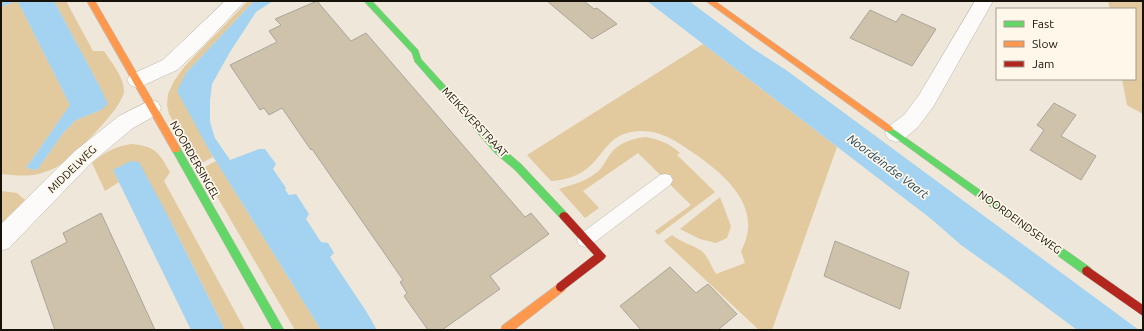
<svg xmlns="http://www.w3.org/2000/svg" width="1144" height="331" font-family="Ubuntu,sans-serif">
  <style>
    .green { fill: #e2c99e }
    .water { fill: #a3d3f0 }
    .building { fill: #cec2aa; stroke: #aaa59b }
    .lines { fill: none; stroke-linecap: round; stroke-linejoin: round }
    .lane-casing { stroke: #bbb6ac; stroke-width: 1 }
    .street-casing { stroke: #bbb6ac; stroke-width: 1 }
    .fast-casing { stroke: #bbb6ac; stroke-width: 1 }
    .slow-casing { stroke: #bbb6ac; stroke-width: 1 }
    .jam-casing { stroke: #bbb6ac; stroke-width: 1 }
    .lane { fill: #fcfbf9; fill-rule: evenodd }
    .street { fill: #fcfbf9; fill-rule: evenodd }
    .fast { fill: #63d668; fill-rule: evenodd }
    .slow { fill: #ff974d; fill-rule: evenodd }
    .jam { fill: #b3261e; fill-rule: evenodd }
    .labels { text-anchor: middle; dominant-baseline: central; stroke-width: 3.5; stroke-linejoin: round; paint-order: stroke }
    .street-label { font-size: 11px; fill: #16120a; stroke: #fff7e9 }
    .water-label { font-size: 12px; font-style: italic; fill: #1c435b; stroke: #fff7e9 }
  </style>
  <rect width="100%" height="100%" fill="#eee7da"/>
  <!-- green -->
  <g class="green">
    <path d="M54,1H66L93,51H104C111,62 124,77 124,91C123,108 77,152 63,163C57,168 45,172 38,174C26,177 13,175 1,174V7L14,2H18L70,105L26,168L37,170L64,132L76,120L101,110L100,87Z"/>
    <polygon points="248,1 254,1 186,73 209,150 213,157 198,165 169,114 167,105 168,94 174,81 185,66"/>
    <polygon points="1108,1 1143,1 1143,114 1127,105 1122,79 1135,79 1135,9 1110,9"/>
    <path d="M703,44L837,147L772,330H759L664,241L672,235C681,242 690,244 700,250C707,254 711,266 716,274L745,263L741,251C764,209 727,176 695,154C675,140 657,127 631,132C608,137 605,152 590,166C579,176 565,180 551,181L527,155Z"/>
    <path d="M646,137C660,140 669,143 680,153L677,155L715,192L658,235L655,231L691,205L638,153L583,191L599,208L585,218L559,189C571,185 585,182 596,173C602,169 604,163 609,156C618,143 630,139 646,137Z"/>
    <path d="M132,144C157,147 158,152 170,172L164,181L245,330H225L169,218L113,170L119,182L105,191L92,163C105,152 115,146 132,144Z"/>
    <polygon points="216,161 321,330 295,330 201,169"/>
    <polygon points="1,191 17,193 25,200 1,226"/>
    <polygon points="720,197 731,226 727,238 716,243 700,239 680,229"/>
  </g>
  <!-- water -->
  <g class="water">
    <polygon points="1,1 54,1 100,87 108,104 101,110 76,120 64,132 37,170 26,168 70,105 18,2 14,2 1,7"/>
    <polygon points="254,1 273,1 256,12 230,52 212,84 210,101 210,122 215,138 230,160 259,149 265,149 276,164 273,169 286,188 285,190 289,195 296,194 309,214 306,219 321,242 328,243 334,253 330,257 366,311 377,330 321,330 209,150 177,91 186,73"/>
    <polygon points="647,1 689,1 752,48 786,70 1139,330 1077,330 1006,277 961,245 930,218"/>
    <polygon points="131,161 139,162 169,218 225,330 191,330 113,170"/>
  </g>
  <!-- building -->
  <g class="building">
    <polygon points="317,1 351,41 366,33 525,217 531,213 549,234 490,276 500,289 442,330 428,330 404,296 407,293 400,282 403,280 312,149 311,150 282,108 269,115 264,108 260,110 230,65 277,42 269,31 281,25 275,19"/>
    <polygon points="547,1 584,1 594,9 597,8 617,24 592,39"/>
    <polygon points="870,10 896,22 902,14 936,29 912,66 850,38"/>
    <polygon points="1054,103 1076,115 1061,136 1096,156 1081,180 1030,150 1044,130 1037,125"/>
    <polygon points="101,213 128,271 155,330 55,330 31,261 67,242 63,233"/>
    <polygon points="835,241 909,272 900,309 824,276"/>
    <polygon points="670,267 696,293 708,284 737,314 718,330 641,330 620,306"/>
  </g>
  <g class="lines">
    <!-- lane casing -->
    <g class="lane-casing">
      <polygon id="lane" points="665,174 670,175 673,180 670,185 591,245 585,247 579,245 577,240 579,235 660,175"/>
    </g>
    <!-- street casing -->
    <g class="street-casing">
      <g id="street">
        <polygon points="225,1 245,1 203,46 177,70 144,85 137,88 130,85 127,80 130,75 163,60"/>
        <polygon points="975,1 993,1 933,107 918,127 904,139 896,142 888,139 885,133 888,127 904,115 919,95"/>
        <polygon points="151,100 158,102 161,108 158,114 133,128 91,163 9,248 1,251 1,224 75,151 119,116"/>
      </g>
    </g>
    <!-- fast casing -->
    <g class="fast-casing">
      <g id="fast">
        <polygon points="364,1 372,1 418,50 421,59 501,147 521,164 567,213 569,216 567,219 564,220 561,219 515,170 495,153 415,62 412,53"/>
        <polygon points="889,126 1091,268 1092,271 1091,274 1087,276 1083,274 886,131 885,129 886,127"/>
        <polygon points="176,145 179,146 284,330 273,330 173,152 172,149 173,146"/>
      </g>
    </g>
    <!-- slow casing -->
    <g class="slow-casing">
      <g id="slow">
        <polygon points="87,1 95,1 179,146 180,149 179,152 173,152"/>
        <polygon points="706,1 715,1 892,127 893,129 892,131 886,131"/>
        <polygon points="561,282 565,284 566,287 565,290 514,330 501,330 502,326"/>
      </g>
    </g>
    <!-- jam casing -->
    <g class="jam-casing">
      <g id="jam">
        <polygon points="564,212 567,213 606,256 604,259 561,292 557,290 556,287 557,284 594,255 561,219 559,216 561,213"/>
        <polygon points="1087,266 1143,305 1143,316 1083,274 1082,271 1083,268"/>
      </g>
    </g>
    <!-- lane -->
    <use href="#lane" class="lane"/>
    <!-- street -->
    <use href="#street" class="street"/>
    <!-- fast -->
    <use href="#fast" class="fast"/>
    <!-- slow -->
    <use href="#slow" class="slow"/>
    <!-- jam -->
    <use href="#jam" class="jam"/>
  </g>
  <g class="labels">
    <!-- street labels -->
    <g class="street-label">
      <text transform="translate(475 122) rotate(47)">MEIKEVERSTRAAT</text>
      <text transform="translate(195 160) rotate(60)">NOORDERSINGEL</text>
      <text transform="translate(72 169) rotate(-44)">MIDDELWEG</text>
      <text transform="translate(1020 222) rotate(36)">NOORDEINDSEWEG</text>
    </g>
    <!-- water labels -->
    <g class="water-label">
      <text transform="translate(888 166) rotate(37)">Noordeindse Vaart</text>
    </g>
  </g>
  <!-- border -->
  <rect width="1144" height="331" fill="none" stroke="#16120a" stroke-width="4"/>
  <!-- legend -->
  <rect x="996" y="8" width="140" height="72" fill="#fff7e9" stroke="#a29b90"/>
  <rect x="1004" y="21" width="20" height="6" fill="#63d668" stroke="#a29b90"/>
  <text x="1032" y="28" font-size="12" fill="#16120a">Fast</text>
  <rect x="1004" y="41" width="20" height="6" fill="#ff974d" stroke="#a29b90"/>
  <text x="1032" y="48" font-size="12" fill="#16120a">Slow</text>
  <rect x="1004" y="61" width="20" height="6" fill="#b3261e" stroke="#a29b90"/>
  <text x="1032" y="68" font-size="12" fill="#16120a">Jam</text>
</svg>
